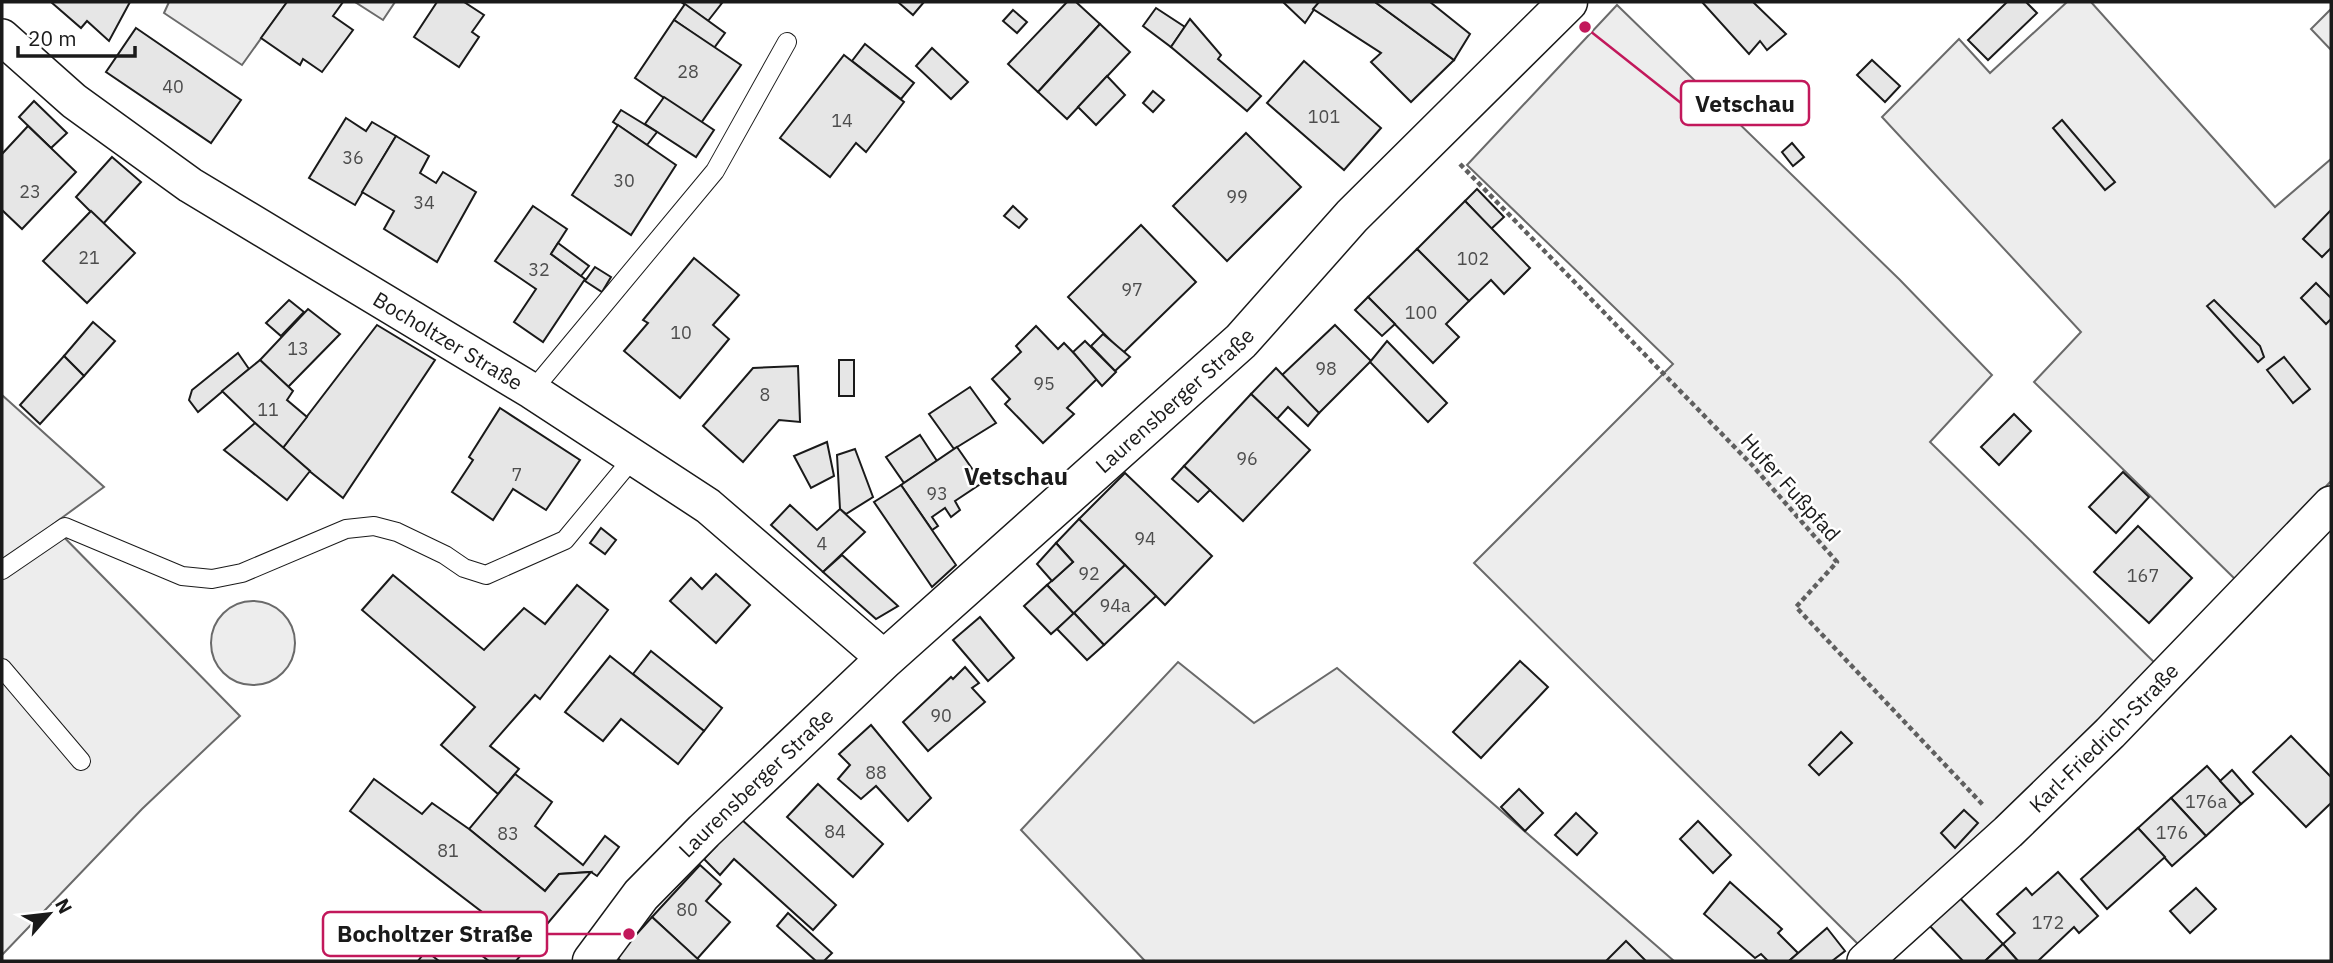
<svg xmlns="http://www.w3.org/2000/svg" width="2333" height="963" font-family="'IBM Plex Sans',sans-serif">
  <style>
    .green { fill: #ededed; stroke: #6a6a6a; stroke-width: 2 }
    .building { fill: #e6e6e6; stroke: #1a1a1a; stroke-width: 2 }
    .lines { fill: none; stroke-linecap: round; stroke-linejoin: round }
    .lane-casing { stroke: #1a1a1a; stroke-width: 20 }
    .street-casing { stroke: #1a1a1a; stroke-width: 38 }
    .secondary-casing { stroke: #1a1a1a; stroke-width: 41 }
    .path { stroke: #5f5f5f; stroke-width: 4.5; stroke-dasharray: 5 3.5; stroke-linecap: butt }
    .lane { stroke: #fff; stroke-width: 18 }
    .street { stroke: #fff; stroke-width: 35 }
    .secondary { stroke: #fff; stroke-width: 38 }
    .labels { text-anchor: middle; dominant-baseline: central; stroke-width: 5; stroke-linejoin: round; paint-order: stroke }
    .number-label { font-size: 18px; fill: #4d4d4d }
    .street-label { font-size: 21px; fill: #1a1a1a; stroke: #fff }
    .quarter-label { font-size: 24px; font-weight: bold; fill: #1a1a1a; stroke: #fff }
    .leader { fill: none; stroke: #c2185b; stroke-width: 2.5 }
    .callout-dot { fill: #c2185b; stroke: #fff; stroke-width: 2.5 }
    .callout { fill: #fff; stroke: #c2185b; stroke-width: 2.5 }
    .callout-label { font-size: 23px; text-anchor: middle; font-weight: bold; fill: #1a1a1a }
  </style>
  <rect width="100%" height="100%" fill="#fff"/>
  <!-- green -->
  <g class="green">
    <polygon points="169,2 287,2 242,65 164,13"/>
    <polygon points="355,2 395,2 383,20"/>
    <polygon points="2067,2 2091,2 2275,207 2331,159 2331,481 2237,581 2034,382 2081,332 1882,117 1959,39 1990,73"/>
    <polygon points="1617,5 1900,280 1992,375 1930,442 2160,668 1862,948 1474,563 1673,364 1467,165"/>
    <polygon points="2331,9 2331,50 2311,29"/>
    <polygon points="2,395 104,487 52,525 240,716 142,809 2,955"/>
    <circle cx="253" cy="643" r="42"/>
    <polygon points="1178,662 1254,723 1337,668 1674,961 1145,961 1021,830"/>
  </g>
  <!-- building -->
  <g class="building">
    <polygon points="51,2 130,2 109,41 87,21 81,28"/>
    <polygon points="287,2 343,2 333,16 353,30 322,72 303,59 300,65 261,38"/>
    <polygon points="437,2 464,2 484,15 472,32 479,37 459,67 414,37"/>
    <polygon points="681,2 719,2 722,3 708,21"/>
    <polygon points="898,2 924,2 913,15"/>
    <polygon points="1067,2 1076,2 1100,24 1038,92 1008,64"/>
    <polygon points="1283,2 1319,2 1305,23"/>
    <polygon points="1319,2 1375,2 1454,60 1411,102 1371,62 1381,53 1313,9"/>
    <polygon points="1375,2 1430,2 1470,34 1454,60"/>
    <polygon points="1702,2 1753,2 1786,34 1767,50 1760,41 1749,54"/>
    <polygon points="2007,2 2026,2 2037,13 1988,60 1968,40"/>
    <polygon points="685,4 725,33 714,48 674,20"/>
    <polygon points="1156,8 1185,27 1171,47 1143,26"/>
    <polygon points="1013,10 1027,22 1017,33 1003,21"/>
    <polygon points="1190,19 1221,55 1218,59 1261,96 1247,111 1171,47"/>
    <polygon points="674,20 741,65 701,123 635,78"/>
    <polygon points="1100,24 1130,52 1067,119 1038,92"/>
    <polygon points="136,28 241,100 211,143 106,72"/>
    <polygon points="865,44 914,83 901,99 852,61"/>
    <polygon points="932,48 968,82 951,99 916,66"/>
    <polygon points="844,55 904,102 866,152 856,143 830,177 780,138"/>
    <polygon points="1872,60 1900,86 1885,102 1857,75"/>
    <polygon points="1304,61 1381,128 1344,170 1267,103"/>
    <polygon points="1107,76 1125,95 1096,125 1078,107"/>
    <polygon points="1153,91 1164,100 1153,112 1143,103"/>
    <polygon points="664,97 714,130 696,157 645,124"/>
    <polygon points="34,101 67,133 51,148 19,117"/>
    <polygon points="621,110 657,132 647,145 613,122"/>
    <polygon points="346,118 366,131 372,122 396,136 355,205 309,178"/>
    <polygon points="2062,120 2115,182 2105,190 2053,128"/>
    <polygon points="618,125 676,165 631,235 572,195"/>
    <polygon points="28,126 76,172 22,229 2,210 2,154"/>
    <polygon points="1246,133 1301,187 1227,261 1173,206"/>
    <polygon points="396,136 429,156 420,173 436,183 443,172 476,192 437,262 384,229 394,211 362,192"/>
    <polygon points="1792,143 1804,157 1793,166 1782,152"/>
    <polygon points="112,157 141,182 103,224 76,197"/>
    <polygon points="1477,189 1504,217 1491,229 1465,201"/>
    <polygon points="1465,201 1530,268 1504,294 1491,280 1469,301 1417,249"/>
    <polygon points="533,206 567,229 551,254 585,279 543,342 514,322 536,289 495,261"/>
    <polygon points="1013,206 1027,219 1019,228 1004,216"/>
    <polygon points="2331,210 2331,248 2322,257 2303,239"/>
    <polygon points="91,211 135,253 87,303 43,261"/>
    <polygon points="1141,225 1196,282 1123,353 1068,297"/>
    <polygon points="558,243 589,266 581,276 551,254"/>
    <polygon points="1417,249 1469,301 1446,324 1459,337 1433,363 1368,297"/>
    <polygon points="694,258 739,295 713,325 729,339 680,398 624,351 648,323 643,320"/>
    <polygon points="595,267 611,277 602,292 585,281"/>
    <polygon points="2316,283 2331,298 2331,319 2326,324 2301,298"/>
    <polygon points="1368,297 1395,324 1382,336 1355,310"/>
    <polygon points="289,300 304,312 281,336 266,323"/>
    <polygon points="2214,300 2260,346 2264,357 2258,362 2207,306"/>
    <polygon points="308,309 340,334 288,387 260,360"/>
    <polygon points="93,322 115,341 84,376 64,356"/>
    <polygon points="377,325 435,360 343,498 282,449"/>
    <polygon points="1335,325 1371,361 1319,413 1281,376"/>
    <polygon points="1036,326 1058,349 1064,343 1098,378 1067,408 1074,414 1043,443 1005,404 1010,399 992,379 1021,352 1016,346"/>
    <polygon points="1103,334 1130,357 1115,371 1091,346"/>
    <polygon points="1085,341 1116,372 1102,386 1073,352"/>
    <polygon points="1387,341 1447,403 1428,422 1370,362"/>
    <polygon points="238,353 249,369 198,412 189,400 192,390"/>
    <polygon points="64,356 84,376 40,424 20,405"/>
    <polygon points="2284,357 2310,389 2293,403 2267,370"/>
    <polygon points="260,360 293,391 287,400 307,417 282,449 222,391"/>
    <rect x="839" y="360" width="15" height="36"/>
    <polygon points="798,366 800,422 779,420 743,462 703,426 753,368"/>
    <polygon points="1276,368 1319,413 1308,426 1288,407 1277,419 1251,394"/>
    <polygon points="970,387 996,423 954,449 929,414"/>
    <polygon points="1251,394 1310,450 1243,521 1184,466"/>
    <polygon points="500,408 580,460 546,510 513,489 493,520 452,492 473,460 469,457"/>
    <polygon points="2014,414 2031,431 1999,465 1981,447"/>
    <polygon points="255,423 310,471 287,500 224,450"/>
    <polygon points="920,435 937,461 904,483 886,457"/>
    <polygon points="827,442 834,476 811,488 794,456"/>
    <polygon points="957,447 982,483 955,501 960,510 951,517 945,508 932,517 938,526 932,530 901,485"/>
    <polygon points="855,449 873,497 846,514 840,509 837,455"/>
    <polygon points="1184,466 1210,490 1198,502 1172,479"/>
    <polygon points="2123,472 2149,497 2116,533 2089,507"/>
    <polygon points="1125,473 1212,556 1165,605 1079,519"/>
    <polygon points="901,485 956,565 932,587 874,502"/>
    <polygon points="790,505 817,530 840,509 865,532 823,572 771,525"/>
    <polygon points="1079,519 1125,565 1074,614 1047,585 1073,562 1056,543"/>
    <polygon points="2138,526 2192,578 2149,623 2094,572"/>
    <polygon points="601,528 616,540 605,554 590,543"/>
    <polygon points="1056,543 1073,562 1052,581 1037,564"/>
    <polygon points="842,555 898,606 876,619 823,572"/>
    <polygon points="1125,565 1156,596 1104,645 1074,613"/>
    <polygon points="716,574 750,605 716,643 670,601 691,578 702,589"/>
    <polygon points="393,575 484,650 524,608 545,624 577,585 608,610 540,699 535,695 490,746 519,769 498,794 441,745 475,707 362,610"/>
    <polygon points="1047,585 1074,614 1051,634 1024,606"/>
    <polygon points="1074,613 1104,645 1087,660 1057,629"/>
    <polygon points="980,617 1014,658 988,681 953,640"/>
    <polygon points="651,651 722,708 704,731 633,674"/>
    <polygon points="610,656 704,731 678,764 621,719 603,741 565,712"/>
    <polygon points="1520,661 1548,687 1481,758 1453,732"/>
    <polygon points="965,667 979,683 972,688 985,702 928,751 903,722 951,677 953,679"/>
    <polygon points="871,725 931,798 908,821 876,786 861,799 838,779 850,765 839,754"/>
    <polygon points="1841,732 1852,743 1819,775 1809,765"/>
    <polygon points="2291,736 2331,777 2331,803 2306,827 2253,772"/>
    <polygon points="2207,766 2241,804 2206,836 2171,798"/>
    <polygon points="2232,770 2253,794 2241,804 2220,781"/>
    <polygon points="515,774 552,802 535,826 583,865 605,836 619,847 597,876 591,872 559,874 545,891 469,829"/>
    <polygon points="374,779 422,814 432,803 469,829 545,891 559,874 591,872 516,961 489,961 465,943 486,915 350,811"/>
    <polygon points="818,784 883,844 853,877 787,817"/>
    <polygon points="1519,789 1543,813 1525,831 1501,807"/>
    <polygon points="2171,798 2206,836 2172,866 2138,828"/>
    <polygon points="1964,810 1978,823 1955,848 1941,833"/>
    <polygon points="1576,813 1597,833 1577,855 1555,835"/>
    <polygon points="741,819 836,905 813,930 734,859 720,875 704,859"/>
    <polygon points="1698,821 1731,855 1713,873 1680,839"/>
    <polygon points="2138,828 2165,857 2107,909 2081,879"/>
    <polygon points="700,865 721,884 706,901 730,922 697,959 652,917"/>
    <polygon points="2058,872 2098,916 2079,933 2074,927 2038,961 2018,961 2003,944 2015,933 1997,914 2026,888 2032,895"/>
    <polygon points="1730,882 1782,929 1778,933 1798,953 1789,961 1768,961 1761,954 1755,958 1704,914"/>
    <polygon points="2196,888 2216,909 2190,933 2170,911"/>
    <polygon points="1957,895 2003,944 1985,961 1963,961 1927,923"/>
    <polygon points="788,913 832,953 824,961 816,961 777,926"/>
    <polygon points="652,917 700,961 621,961 616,957"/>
    <polygon points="1827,928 1845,951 1832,961 1789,961"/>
    <polygon points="1626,941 1646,961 1606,961"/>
    <polygon points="2003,944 2018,961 1985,961"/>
    <polygon points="426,951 439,961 418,961"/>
  </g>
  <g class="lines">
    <!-- lane casing -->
    <g class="lane-casing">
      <g id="lane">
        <polyline points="532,391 715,171 787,42"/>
        <polyline points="2,570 65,527 182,576 212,579 242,573 346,529 374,526 397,532 445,555 464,568 486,575 565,540 633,458"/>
        <polyline points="2,668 81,761"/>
      </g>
    </g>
    <!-- street casing -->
    <g class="street-casing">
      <g id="street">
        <path id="s1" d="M2,37L74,101L190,185L532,391L708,506L885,659"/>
        <path id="s2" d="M1865,961L2008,832L2110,733L2331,504"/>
      </g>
    </g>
    <!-- secondary casing -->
    <g class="secondary-casing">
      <g id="secondary">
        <path id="s3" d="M592,961L641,895L704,831L885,659L1241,341L1352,216L1568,2"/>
      </g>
    </g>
    <!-- path -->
    <polyline class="path" points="1460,164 1752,465 1837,562 1796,607 1984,806"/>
    <!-- lane -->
    <use href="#lane" class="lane"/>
    <!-- street -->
    <use href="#street" class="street"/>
    <!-- secondary -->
    <use href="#secondary" class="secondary"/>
  </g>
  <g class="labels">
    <!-- number labels -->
    <g class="number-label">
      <text x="688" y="71">28</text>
      <text x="173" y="86">40</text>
      <text x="1324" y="116">101</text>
      <text x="842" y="120">14</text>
      <text x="353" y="157">36</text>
      <text x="624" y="180">30</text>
      <text x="30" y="191">23</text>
      <text x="1237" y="196">99</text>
      <text x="424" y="202">34</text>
      <text x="89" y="257">21</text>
      <text x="1473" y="258">102</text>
      <text x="539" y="269">32</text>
      <text x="1132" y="289">97</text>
      <text x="1421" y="312">100</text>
      <text x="681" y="332">10</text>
      <text x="298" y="348">13</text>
      <text x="1326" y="368">98</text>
      <text x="1044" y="383">95</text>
      <text x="765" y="394">8</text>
      <text x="268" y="409">11</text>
      <text x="1247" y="458">96</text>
      <text x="517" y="474">7</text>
      <text x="937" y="493">93</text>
      <text x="1145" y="538">94</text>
      <text x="822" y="543">4</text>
      <text x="1089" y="573">92</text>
      <text x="2143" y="575">167</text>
      <text x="1115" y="605">94a</text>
      <text x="941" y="715">90</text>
      <text x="876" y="772">88</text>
      <text x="2206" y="801">176a</text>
      <text x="835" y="831">84</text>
      <text x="2172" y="832">176</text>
      <text x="508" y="833">83</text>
      <text x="448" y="850">81</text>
      <text x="687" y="909">80</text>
      <text x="2048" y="922">172</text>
    </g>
    <!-- street labels -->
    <g class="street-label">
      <text stroke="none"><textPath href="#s1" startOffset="541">Bocholtzer Straße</textPath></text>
      <text stroke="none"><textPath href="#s3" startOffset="810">Laurensberger Straße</textPath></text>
      <text transform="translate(1791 487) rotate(48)">Hufer Fußpfad</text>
      <text stroke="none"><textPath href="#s2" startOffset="327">Karl-Friedrich-Straße</textPath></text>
      <text stroke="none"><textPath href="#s3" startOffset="243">Laurensberger Straße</textPath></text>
    </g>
    <!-- quarter labels -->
    <g class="quarter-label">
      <text x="1016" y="476">Vetschau</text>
    </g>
  </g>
  <!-- callouts -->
  <path class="leader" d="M1585 27L1681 103M629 934L547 934"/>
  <g class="callout-dot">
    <circle cx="1585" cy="27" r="7"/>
    <circle cx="629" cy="934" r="7"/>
  </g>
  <g class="callout">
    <rect x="1681" y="81" width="128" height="44" rx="7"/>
    <rect x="323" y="912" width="224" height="44" rx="7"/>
  </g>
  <g class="callout-label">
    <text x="1745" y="112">Vetschau</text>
    <text x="435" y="942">Bocholtzer Straße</text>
  </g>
  <!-- border -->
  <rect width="2333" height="963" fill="none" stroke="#1a1a1a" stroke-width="7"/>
  <!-- north arrow -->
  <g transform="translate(49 914) rotate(62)" stroke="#ffffff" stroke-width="5" paint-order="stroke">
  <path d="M0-5L12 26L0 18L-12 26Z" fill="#1a1a1a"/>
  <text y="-10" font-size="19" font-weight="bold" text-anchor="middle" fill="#1a1a1a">N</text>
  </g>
  <!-- scale -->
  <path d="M18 46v10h117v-10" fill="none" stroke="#1a1a1a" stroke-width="3.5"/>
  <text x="28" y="46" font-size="21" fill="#1a1a1a" stroke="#ffffff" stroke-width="5" paint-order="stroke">20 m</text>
</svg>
